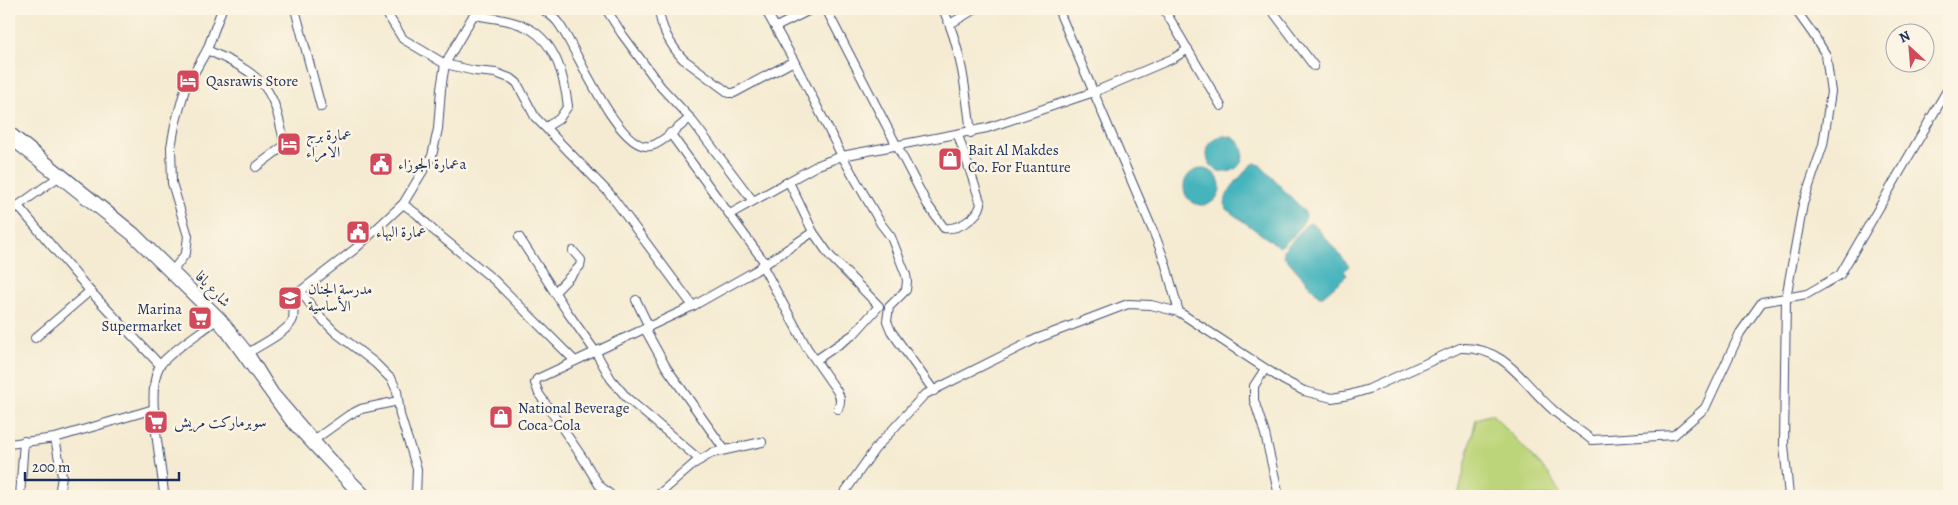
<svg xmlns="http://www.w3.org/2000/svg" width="1958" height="505" font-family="Alegreya,Amiri,serif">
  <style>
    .green { fill: #bdd57a; stroke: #6c826c }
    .water { fill: #44b4bc; stroke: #30728d }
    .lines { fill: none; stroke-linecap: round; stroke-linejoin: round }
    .minor-casing { stroke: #3c4b6f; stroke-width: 10 }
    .minor { stroke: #fff; stroke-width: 8 }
    .labels { text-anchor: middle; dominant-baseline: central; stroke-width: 5; stroke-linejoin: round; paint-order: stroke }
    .poi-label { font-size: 15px; fill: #1b2f5e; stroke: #fcf5e5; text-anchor: start }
    .street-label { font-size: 15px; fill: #1b2f5e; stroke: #fcf5e5 }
  </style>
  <rect width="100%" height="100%" fill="#fcf5e5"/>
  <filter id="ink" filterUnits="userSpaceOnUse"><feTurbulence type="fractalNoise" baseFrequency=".02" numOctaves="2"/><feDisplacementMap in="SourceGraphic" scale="10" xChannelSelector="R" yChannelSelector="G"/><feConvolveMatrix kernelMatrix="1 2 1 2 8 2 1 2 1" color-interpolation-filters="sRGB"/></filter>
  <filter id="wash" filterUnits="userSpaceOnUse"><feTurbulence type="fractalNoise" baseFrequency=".0096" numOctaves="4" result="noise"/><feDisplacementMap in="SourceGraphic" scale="20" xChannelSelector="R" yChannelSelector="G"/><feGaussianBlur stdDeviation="1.12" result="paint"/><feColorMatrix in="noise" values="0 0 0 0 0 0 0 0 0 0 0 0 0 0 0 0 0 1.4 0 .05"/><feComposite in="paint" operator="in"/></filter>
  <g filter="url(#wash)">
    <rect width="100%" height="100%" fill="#f5ebd2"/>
    <!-- green -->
    <polygon class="green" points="1492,414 1548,473 1562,496 1458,496 1476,419"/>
    <!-- water -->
    <g class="water">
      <circle cx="1225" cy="154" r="18"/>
      <path d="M1255,163L1260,165L1304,211L1306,216C1303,226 1289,242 1279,247L1226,209C1221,194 1240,178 1250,166Z"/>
      <circle cx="1202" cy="187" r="18"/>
      <polygon points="1310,223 1314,224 1349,266 1344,271 1347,275 1323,296 1319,296 1284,256 1284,250 1306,225"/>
    </g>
  </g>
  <g filter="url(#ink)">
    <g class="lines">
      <!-- minor casing -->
      <g class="minor-casing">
        <g id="minor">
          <polyline points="295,9 321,107"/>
          <polyline points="384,9 403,39 445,64 475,71 496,73 512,79 517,83 535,117 610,194 693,306"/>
          <path d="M542,9C548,13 555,18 559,24C576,47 618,152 650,146C660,145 681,125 690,118"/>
          <polyline points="606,9 622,34 661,87 690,118 753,201"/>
          <path d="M659,9C660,27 671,46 683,59L729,93H734L794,61"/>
          <polyline points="765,9 794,61 842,156 881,224 891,237 906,275 907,281 906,290 889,307 887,321 891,331 934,391"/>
          <path d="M826,9L927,204L944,228C958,230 978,218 981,204L958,135"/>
          <path d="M943,9C961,47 966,91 971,133"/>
          <polyline points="1058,9 1156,238 1165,262 1179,312"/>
          <polyline points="1164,9 1221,106"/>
          <polyline points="1271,9 1314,66"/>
          <path d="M474,15C492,18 514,20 530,29C557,45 564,77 568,106L559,119L546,127"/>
          <polyline points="950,24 975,9"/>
          <polyline points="776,27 812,9"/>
          <path d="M207,50C231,61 261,73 272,99C279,113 281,130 285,145L256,167"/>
          <polyline points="9,130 135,232 221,317 249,352 274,392 330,457 368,496"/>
          <polyline points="670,133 765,263"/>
          <polyline points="9,139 130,235 203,307 225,332 289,421 359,496"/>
          <polyline points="403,204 417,214 432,229 494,280 575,361"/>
          <polyline points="18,206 90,291 160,365"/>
          <polyline points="9,212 57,178"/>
          <polyline points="730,214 818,165 842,156 987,128 1094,92 1174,58 1188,49"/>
          <polyline points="813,232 830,256 879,306 854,334 816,360"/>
          <polyline points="519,237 568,313 595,351 611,379 627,398 700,460"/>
          <path d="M762,265L807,348L837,391C841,398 841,402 838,409"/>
          <polyline points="171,273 186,253 188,236 172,183 171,147 175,125 185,89 207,50 222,9"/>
          <polyline points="300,291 321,318 335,332 375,363 392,380 397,391 400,415 417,469 416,496"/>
          <polyline points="555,292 580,266 581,260 573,251"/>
          <polyline points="636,300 649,327"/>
          <polyline points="645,329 666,367 724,449"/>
          <polyline points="35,338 90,291"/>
          <path d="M246,354C257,347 290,331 293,319C295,308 290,302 298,293L355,249L403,204L432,156L438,129L441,89L445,64L477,9"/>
          <polyline points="1265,369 1254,386 1254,400 1265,434 1279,496"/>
          <polyline points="55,438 62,476 59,496"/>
          <polyline points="314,440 349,415 361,409 398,401"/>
          <polyline points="9,444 55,438 154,409"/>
          <polyline points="20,496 24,441"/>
          <path d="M164,496C163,465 143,389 161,364C172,350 200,333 215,321"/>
          <polyline points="612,496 599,485 582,457 539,394 535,383 537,379 693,306 755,271 813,232 789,182"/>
          <polyline points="657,496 695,463 712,453 762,442"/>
          <path d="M842,496L875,449L924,395L1036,339L1128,304L1151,305L1179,312L1283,380L1304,391L1332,398L1349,395L1369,389L1460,348C1505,346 1522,382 1552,409C1564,420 1579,430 1592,440L1674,435L1705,408L1740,333L1762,302L1807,294L1840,275L1949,87"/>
          <polyline points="1789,496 1784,445 1786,298 1803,204 1823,145 1831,92 1826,55 1813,34 1795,9"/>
        </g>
      </g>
      <!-- minor -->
      <use href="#minor" class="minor"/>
    </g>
  </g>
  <!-- icons -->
  <defs>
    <g id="hotel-square" transform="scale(1.25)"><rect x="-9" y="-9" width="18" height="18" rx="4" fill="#d1495b" stroke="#fcf5e5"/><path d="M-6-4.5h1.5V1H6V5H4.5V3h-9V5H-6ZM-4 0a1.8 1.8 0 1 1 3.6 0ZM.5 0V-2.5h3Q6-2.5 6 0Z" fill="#fff"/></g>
    <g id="shop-square" transform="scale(1.25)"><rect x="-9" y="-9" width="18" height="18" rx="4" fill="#d1495b" stroke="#fcf5e5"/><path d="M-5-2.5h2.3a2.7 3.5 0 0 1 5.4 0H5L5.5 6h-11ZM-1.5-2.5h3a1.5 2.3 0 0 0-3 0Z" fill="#fff"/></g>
    <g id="civic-square" transform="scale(1.25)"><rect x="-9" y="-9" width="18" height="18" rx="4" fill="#d1495b" stroke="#fcf5e5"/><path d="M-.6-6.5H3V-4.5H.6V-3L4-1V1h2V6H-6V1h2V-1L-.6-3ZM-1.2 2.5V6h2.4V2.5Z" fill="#fff"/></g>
    <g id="school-square" transform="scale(1.25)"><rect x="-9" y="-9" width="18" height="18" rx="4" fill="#d1495b" stroke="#fcf5e5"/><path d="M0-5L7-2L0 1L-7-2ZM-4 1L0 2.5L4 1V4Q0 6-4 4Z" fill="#fff"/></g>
    <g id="supermarket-square" transform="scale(1.25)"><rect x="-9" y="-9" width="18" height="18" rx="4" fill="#d1495b" stroke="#fcf5e5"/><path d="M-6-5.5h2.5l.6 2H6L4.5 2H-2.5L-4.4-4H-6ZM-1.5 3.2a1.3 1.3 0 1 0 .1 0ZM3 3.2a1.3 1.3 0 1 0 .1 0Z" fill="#fff"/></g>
  </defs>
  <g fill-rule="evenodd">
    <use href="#hotel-square" x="188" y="81"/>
    <use href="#hotel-square" x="289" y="144"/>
    <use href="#shop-square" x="950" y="159"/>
    <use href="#civic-square" x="381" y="164"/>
    <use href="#civic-square" x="358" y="232"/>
    <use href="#school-square" x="290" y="298"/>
    <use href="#supermarket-square" x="200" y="318"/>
    <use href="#shop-square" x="501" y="417"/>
    <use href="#supermarket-square" x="156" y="422"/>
  </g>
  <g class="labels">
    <!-- poi labels -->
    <g class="poi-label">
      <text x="206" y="81">Qasrawis Store</text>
      <text x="306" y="135">عمارة برج<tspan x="306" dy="17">الامراء</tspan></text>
      <text x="968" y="150">Bait Al Makdes<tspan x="968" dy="17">Co. For Fuanture</tspan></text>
      <text x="398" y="164">عمارة الجوزاءa</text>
      <text x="376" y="232">عمارة البهاء</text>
      <text x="308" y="289">مدرسة الجنان<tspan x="308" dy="17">الأساسية</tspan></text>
      <text x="182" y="309" text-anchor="end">Marina<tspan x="182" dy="17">Supermarket</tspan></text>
      <text x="518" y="408">National Beverage<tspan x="518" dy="17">Coca-Cola</tspan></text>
      <text x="174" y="422">سوبرماركت مريش</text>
    </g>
    <!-- street labels -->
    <g class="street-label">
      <text transform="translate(213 289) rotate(46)">شارع يافا</text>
    </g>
  </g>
  <!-- margin -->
  <rect width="1958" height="505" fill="none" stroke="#fcf5e5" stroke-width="30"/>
  <!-- north arrow -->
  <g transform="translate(1910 48) rotate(334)"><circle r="24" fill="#fcf5e5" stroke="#a2a6af"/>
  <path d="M0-4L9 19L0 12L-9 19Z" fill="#d1495b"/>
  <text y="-8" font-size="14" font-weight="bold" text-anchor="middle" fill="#1b2f5e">N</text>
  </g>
  <!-- scale -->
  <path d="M25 472v8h154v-8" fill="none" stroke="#1b2f5e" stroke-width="2.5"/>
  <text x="32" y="472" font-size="15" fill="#1b2f5e" stroke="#fcf5e5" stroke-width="4" paint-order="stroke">200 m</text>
</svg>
